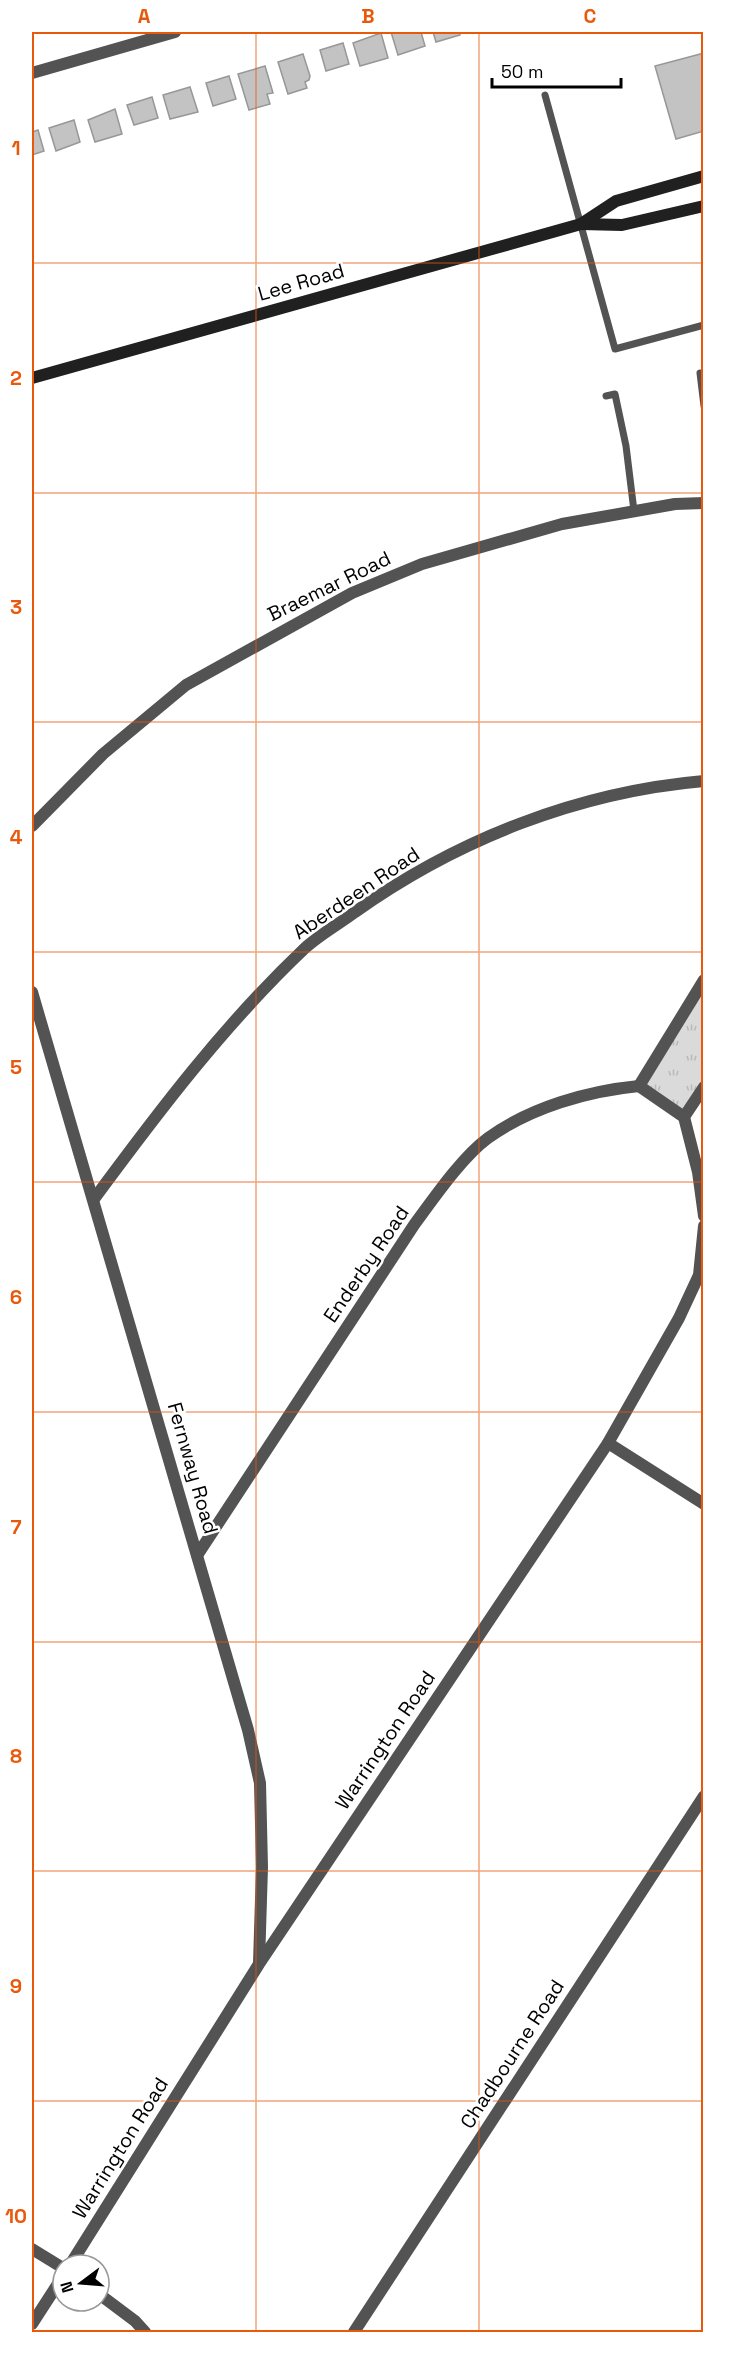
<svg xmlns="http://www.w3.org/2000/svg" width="735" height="2364" font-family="'Space Grotesk',sans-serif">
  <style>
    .grass { fill: url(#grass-tufts) }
    .building { fill: #c3c3c3; stroke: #979797; stroke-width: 1.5 }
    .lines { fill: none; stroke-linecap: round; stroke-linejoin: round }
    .lane { stroke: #535353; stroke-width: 7 }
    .street { stroke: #535353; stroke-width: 12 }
    .secondary { stroke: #202020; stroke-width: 12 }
    .grid { fill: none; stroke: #e8590c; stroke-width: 1.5; stroke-opacity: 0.55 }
    .labels { text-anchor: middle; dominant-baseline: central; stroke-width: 5; stroke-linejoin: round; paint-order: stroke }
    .street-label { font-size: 20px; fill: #000; stroke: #fff }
    .neatline { fill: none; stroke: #e8590c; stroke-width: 2 }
    .grid-label { font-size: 20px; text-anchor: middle; font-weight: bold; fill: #e8590c }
  </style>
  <defs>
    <pattern id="grass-tufts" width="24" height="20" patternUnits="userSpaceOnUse" patternTransform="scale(1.5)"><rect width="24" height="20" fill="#dadada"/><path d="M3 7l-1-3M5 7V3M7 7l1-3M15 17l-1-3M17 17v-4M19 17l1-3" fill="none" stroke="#b9b9b9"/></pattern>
  </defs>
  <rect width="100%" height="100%" fill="#fff"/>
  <!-- grass -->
  <polygon class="grass" points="703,980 703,1087 684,1117 639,1086"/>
  <!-- building -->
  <g class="building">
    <polygon points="391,32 421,32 425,46 398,55"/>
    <polygon points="433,32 459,32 460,35 436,42"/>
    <polygon points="381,33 388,58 360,66 353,43"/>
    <polygon points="343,43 349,64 326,71 320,50"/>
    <polygon points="704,53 704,131 676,139 655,66"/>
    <polygon points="303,54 310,76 309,80 305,82 307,88 288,94 278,62"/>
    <polygon points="265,66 273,93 267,94 270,104 249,110 238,74"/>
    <polygon points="229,76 236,99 213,106 206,83"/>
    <polygon points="190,87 198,112 170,119 163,95"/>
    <polygon points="152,97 158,118 134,125 127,105"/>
    <polygon points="115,109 122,134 95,142 88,120"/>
    <polygon points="74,120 80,142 56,151 49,128"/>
    <polygon points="38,130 44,151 32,155 32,132"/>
  </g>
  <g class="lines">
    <!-- lane -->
    <g class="lane">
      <polyline points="545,95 615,349 704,325"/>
      <polyline points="700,373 704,406"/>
      <polyline points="606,396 615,394 626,446 634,511"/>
    </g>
    <!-- street -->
    <g class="street">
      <polyline points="32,73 175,32"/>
      <polyline points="32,826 103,754 186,685 352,593 422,564 562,524 675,504 704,503"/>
      <polyline points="32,992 248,1730 260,1783 262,1867 259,1963"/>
      <polyline points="639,1086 684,1117 698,1172 704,1216"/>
      <polyline points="639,1086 704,980"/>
      <polyline points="684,1117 704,1087"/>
      <path d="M94,1199C159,1111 224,1025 304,949C319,935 339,924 355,912C458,839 578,792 704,781"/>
      <polyline points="608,1443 704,1504"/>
      <path d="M198,1554L414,1225C434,1198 462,1157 488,1138C531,1107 588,1091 639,1086"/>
      <polyline points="32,2249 63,2268"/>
      <polyline points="70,2265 259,1964 608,1443 679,1318 699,1275 704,1226"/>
      <polyline points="99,2294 135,2321 145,2332"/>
      <polyline points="32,2324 63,2276"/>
      <polyline points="354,2332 704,1796"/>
    </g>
    <!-- secondary -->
    <g class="secondary">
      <polyline points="581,224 622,225 704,206"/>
      <polyline points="32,378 581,224 616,201 704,176"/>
    </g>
  </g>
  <!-- grid -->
  <path class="grid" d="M256,32V2332M479,32V2332M32,263H704M32,493H704M32,722H704M32,952H704M32,1182H704M32,1412H704M32,1642H704M32,1871H704M32,2101H704"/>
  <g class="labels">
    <!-- street labels -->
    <g class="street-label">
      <text transform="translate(301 282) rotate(-16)">Lee Road</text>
      <text transform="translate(329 586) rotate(-26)">Braemar Road</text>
      <text transform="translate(356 893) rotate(-34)">Aberdeen Road</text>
      <text transform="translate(366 1264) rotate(-56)">Enderby Road</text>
      <text transform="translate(193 1468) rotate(74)">Fernway Road</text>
      <text transform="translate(385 1740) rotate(-56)">Warrington Road</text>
      <text transform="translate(512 2054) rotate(-57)">Chadbourne Road</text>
      <text transform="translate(120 2148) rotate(-58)">Warrington Road</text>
    </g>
  </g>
  <!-- border -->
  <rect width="735" height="2364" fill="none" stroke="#ffffff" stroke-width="66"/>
  <!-- north arrow -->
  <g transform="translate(81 2283) rotate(254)"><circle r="28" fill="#ffffff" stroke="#999999" stroke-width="1.5"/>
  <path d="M0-4.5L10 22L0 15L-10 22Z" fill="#000000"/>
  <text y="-9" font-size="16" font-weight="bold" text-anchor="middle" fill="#000000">N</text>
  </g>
  <!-- scale -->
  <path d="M492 78v9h129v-9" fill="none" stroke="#000000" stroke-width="3"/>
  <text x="501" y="78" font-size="18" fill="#000000" stroke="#ffffff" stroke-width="4.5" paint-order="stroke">50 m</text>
  <rect x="33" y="33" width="669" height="2298" class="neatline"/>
  <g class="grid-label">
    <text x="144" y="23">A</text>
    <text x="368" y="23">B</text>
    <text x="590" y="23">C</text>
    <text x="16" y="155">1</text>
    <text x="16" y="385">2</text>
    <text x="16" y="614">3</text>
    <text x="16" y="844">4</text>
    <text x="16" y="1074">5</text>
    <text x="16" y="1304">6</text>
    <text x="16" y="1534">7</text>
    <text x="16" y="1763">8</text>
    <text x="16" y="1993">9</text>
    <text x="16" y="2223">10</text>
  </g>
</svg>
